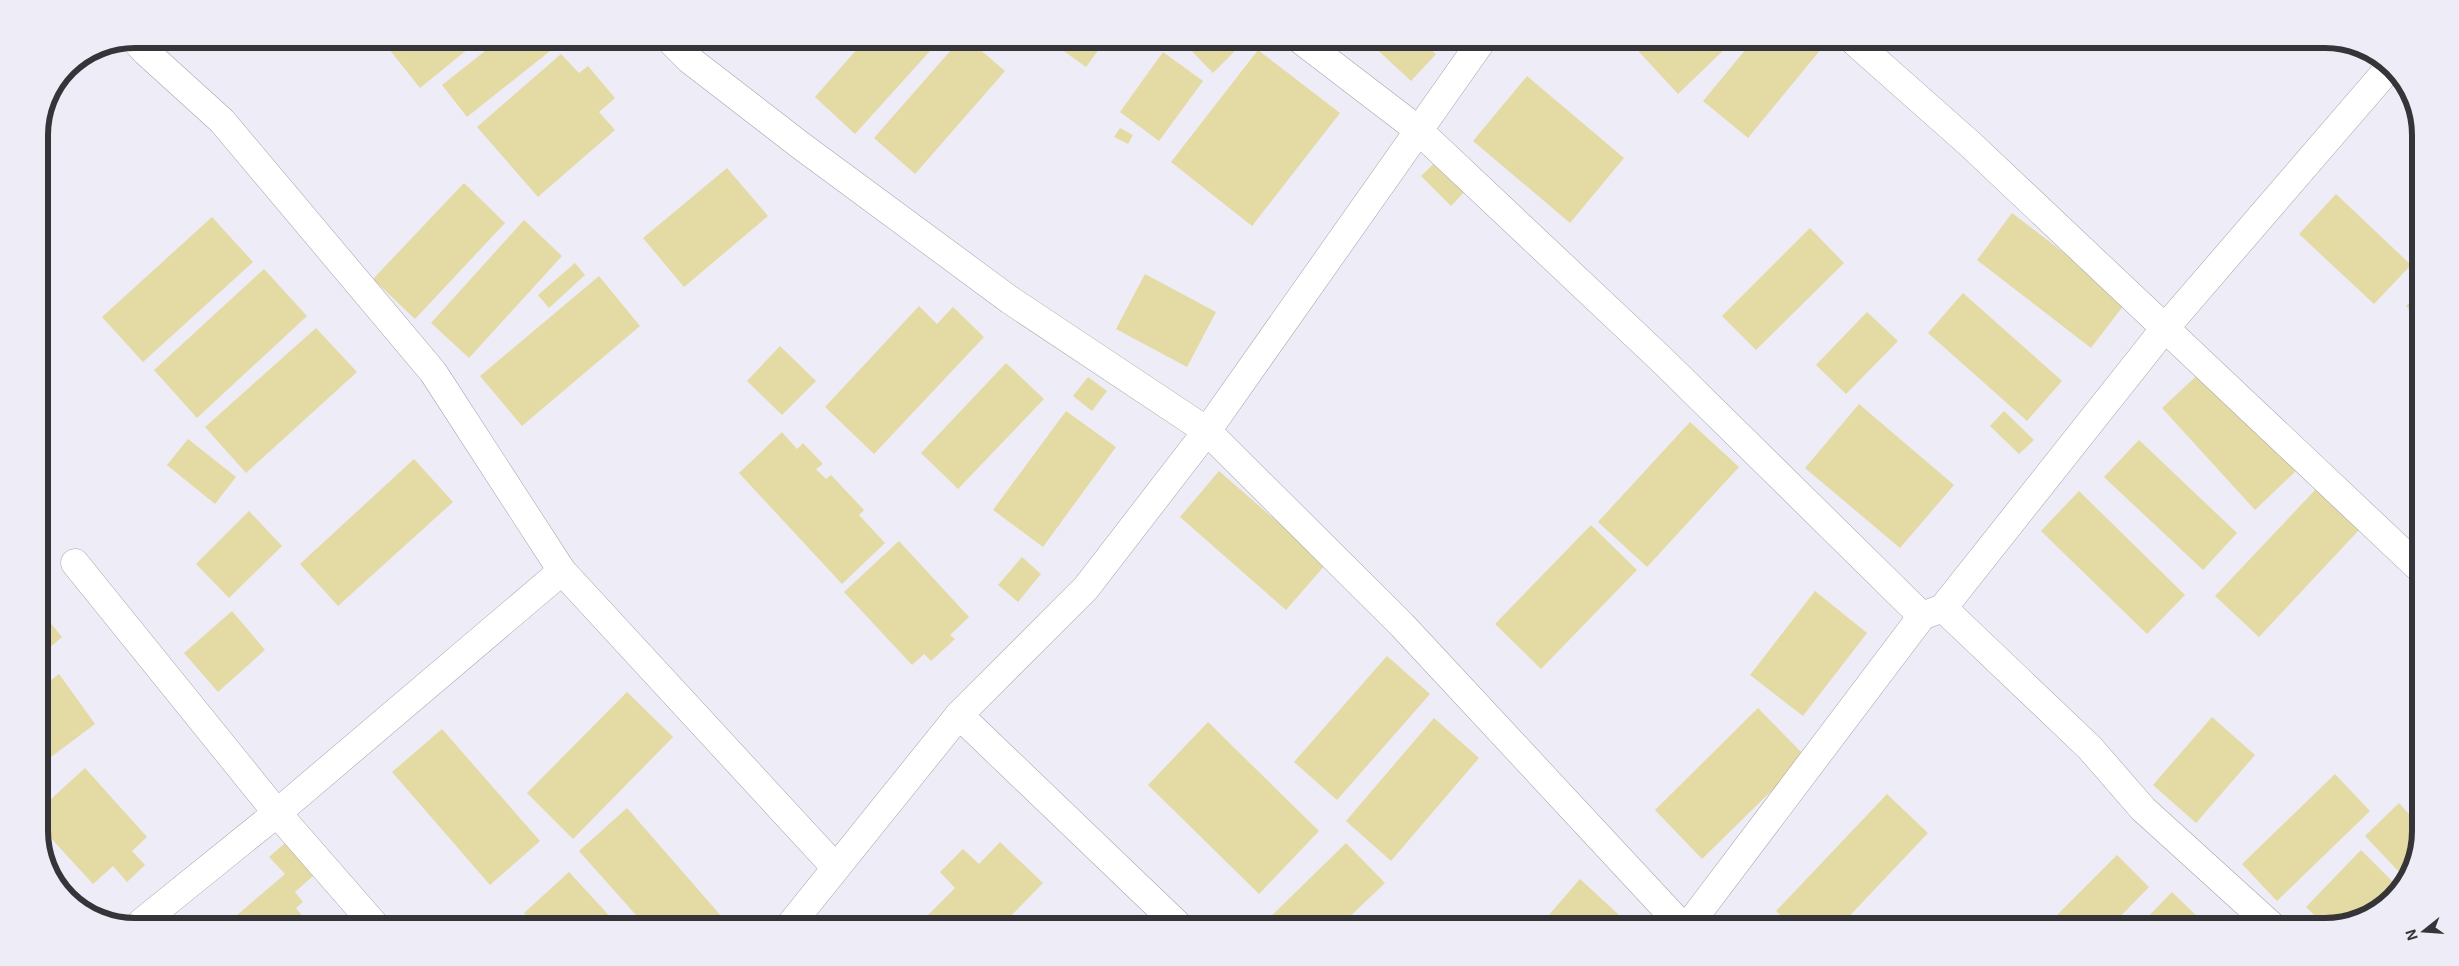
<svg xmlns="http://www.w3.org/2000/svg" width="2459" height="966" font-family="Inter,sans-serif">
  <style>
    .building { fill: #e4daa3 }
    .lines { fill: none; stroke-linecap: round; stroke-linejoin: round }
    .street-casing { stroke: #a4a3ac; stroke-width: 29 }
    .street { stroke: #fff; stroke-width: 28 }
    .rim { fill: none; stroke: #353438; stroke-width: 6 }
  </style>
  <rect width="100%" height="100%" fill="#eeedf7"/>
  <!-- building -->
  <g class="building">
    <polygon points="381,39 470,40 474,44 420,88"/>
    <polygon points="499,40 541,40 550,51 467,117 442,85"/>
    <polygon points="865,40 939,41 855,134 815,97"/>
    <polygon points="959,41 970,41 1005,71 915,174 874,138"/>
    <polygon points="1050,41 1105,41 1086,67"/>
    <polygon points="1182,41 1245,41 1213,73"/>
    <polygon points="1369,42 1422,42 1436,54 1411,81"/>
    <polygon points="1630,42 1729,42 1730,44 1678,94"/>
    <polygon points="1751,43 1826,43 1748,138 1703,101"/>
    <polygon points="1258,50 1340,113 1252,226 1171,162"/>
    <polygon points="1163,52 1203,81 1159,141 1120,112"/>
    <polygon points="561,54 579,73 588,66 615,98 599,112 615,130 538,197 477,127"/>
    <polygon points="1527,76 1624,158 1570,223 1473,141"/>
    <polygon points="1120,128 1133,135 1128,144 1114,137"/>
    <polygon points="1440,158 1469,187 1451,206 1421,176"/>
    <polygon points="727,168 768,216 684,287 643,238"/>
    <polygon points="464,183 505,223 415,319 373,279"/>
    <polygon points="2336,194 2411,265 2374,304 2299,234"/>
    <polygon points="2012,213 2127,301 2091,348 1977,260"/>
    <polygon points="212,217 253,262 143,362 102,317"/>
    <polygon points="524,220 562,256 469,358 431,323"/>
    <polygon points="1810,228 1844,263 1756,350 1722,316"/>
    <polygon points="575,263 585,275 549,308 538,295"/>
    <polygon points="264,269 307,316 197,418 154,370"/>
    <polygon points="1145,274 1216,312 1187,367 1116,329"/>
    <polygon points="599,276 640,326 522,426 480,376"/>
    <polygon points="1963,293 2062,381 2027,421 1928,333"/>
    <polygon points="2419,293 2419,313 2416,316 2406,306"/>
    <polygon points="919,306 937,324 953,307 984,337 874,454 825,407"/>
    <polygon points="1867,312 1898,341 1846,394 1816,365"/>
    <polygon points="316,328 357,372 246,473 205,427"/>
    <polygon points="780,346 816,381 782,415 747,381"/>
    <polygon points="1006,363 1044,399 958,489 921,453"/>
    <polygon points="2205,368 2298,469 2255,510 2162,408"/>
    <polygon points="1088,377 1107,391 1092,411 1073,396"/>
    <polygon points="1859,404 1954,485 1900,548 1805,468"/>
    <polygon points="1066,411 1116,447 1043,547 993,510"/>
    <polygon points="2004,411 2034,440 2019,454 1990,426"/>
    <polygon points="1690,422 1739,467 1647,567 1598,522"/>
    <polygon points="782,432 797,449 803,443 823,464 816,469 826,479 831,475 864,510 859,515 885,543 842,584 739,473"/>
    <polygon points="188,439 236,477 215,504 167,465"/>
    <polygon points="2139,440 2237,533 2203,570 2104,477"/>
    <polygon points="414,459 453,502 338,606 300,564"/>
    <polygon points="1219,471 1326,564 1286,610 1180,517"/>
    <polygon points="2316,489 2359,530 2259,637 2215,596"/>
    <polygon points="2079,491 2185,595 2147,634 2041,531"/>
    <polygon points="249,511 282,546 229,598 196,564"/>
    <polygon points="1591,525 1637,570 1541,669 1495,624"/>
    <polygon points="899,541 969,617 950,635 955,639 931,661 924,654 912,665 844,592"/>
    <polygon points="1022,557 1041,574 1018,602 998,585"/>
    <polygon points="1815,591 1867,633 1803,716 1750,675"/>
    <polygon points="39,609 62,637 39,657"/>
    <polygon points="232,611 265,650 218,692 184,653"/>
    <polygon points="1387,656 1430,694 1337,800 1294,762"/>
    <polygon points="59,674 95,724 39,766 39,689"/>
    <polygon points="627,692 673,737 573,839 527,793"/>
    <polygon points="1758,708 1806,757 1702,859 1655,810"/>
    <polygon points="2212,717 2255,755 2196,823 2153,785"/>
    <polygon points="1434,718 1479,758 1391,861 1346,821"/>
    <polygon points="1208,722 1319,831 1259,894 1148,785"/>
    <polygon points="442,729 540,841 490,885 392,772"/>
    <polygon points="85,768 147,837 132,851 145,865 127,882 113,866 93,884 39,825 39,810"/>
    <polygon points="2335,774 2370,811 2277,901 2242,864"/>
    <polygon points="1887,794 1928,833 1840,926 1792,926 1776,911"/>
    <polygon points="2399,803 2415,821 2415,862 2404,877 2365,836"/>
    <polygon points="627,808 722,917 715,923 643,923 579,851"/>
    <polygon points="1000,842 1043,883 1003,924 937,924 928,915 955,888 940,872 963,849 979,864"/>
    <polygon points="285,843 313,876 295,892 303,902 296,908 308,923 229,922 285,874 269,857"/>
    <polygon points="1346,843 1385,883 1341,925 1262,925"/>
    <polygon points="2361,850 2397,886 2378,911 2326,927 2306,907"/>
    <polygon points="2117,855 2149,887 2110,927 2045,927"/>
    <polygon points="569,872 616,923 533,923 524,913"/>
    <polygon points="1580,879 1631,926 1545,925 1542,923"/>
    <polygon points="2172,892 2208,927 2138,927"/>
  </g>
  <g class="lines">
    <!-- street casing -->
    <g class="street-casing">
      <g id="street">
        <polyline points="134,39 146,52 222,121 433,372 562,571"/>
        <polyline points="670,40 690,60 800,145 1010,300 1207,431 1402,625 1682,926"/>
        <polyline points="1302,41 1417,129 1662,360 1922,616"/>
        <polyline points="1856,43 1970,144 2417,566"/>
        <polyline points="75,563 277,813 373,923"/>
        <polyline points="1943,608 2090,748 2143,809 2273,927"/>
        <polyline points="959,715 1178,925"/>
        <polyline points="142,922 277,813 562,571 836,868"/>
        <polyline points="791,924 959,715 1086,588 1207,431 1481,42"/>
        <polyline points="1688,926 1922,616 1943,608 2165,328 2389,68"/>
      </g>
    </g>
    <!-- street -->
    <use href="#street" class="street"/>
  </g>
  <!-- crop -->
  <path d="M0 0H2459V966H0ZM135 48H2325A87 87 0 0 1 2412 135V831A87 87 0 0 1 2325 918H135A87 87 0 0 1 48 831V135A87 87 0 0 1 135 48Z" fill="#eeedf7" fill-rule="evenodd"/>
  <path class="rim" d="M135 48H2325A87 87 0 0 1 2412 135V831A87 87 0 0 1 2325 918H135A87 87 0 0 1 48 831V135A87 87 0 0 1 135 48Z"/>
  <!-- north arrow -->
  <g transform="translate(2424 931) rotate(253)" stroke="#eeedf7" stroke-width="4" paint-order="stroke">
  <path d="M0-4L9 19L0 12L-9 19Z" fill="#353438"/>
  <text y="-8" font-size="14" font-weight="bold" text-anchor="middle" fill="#353438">N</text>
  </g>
</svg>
